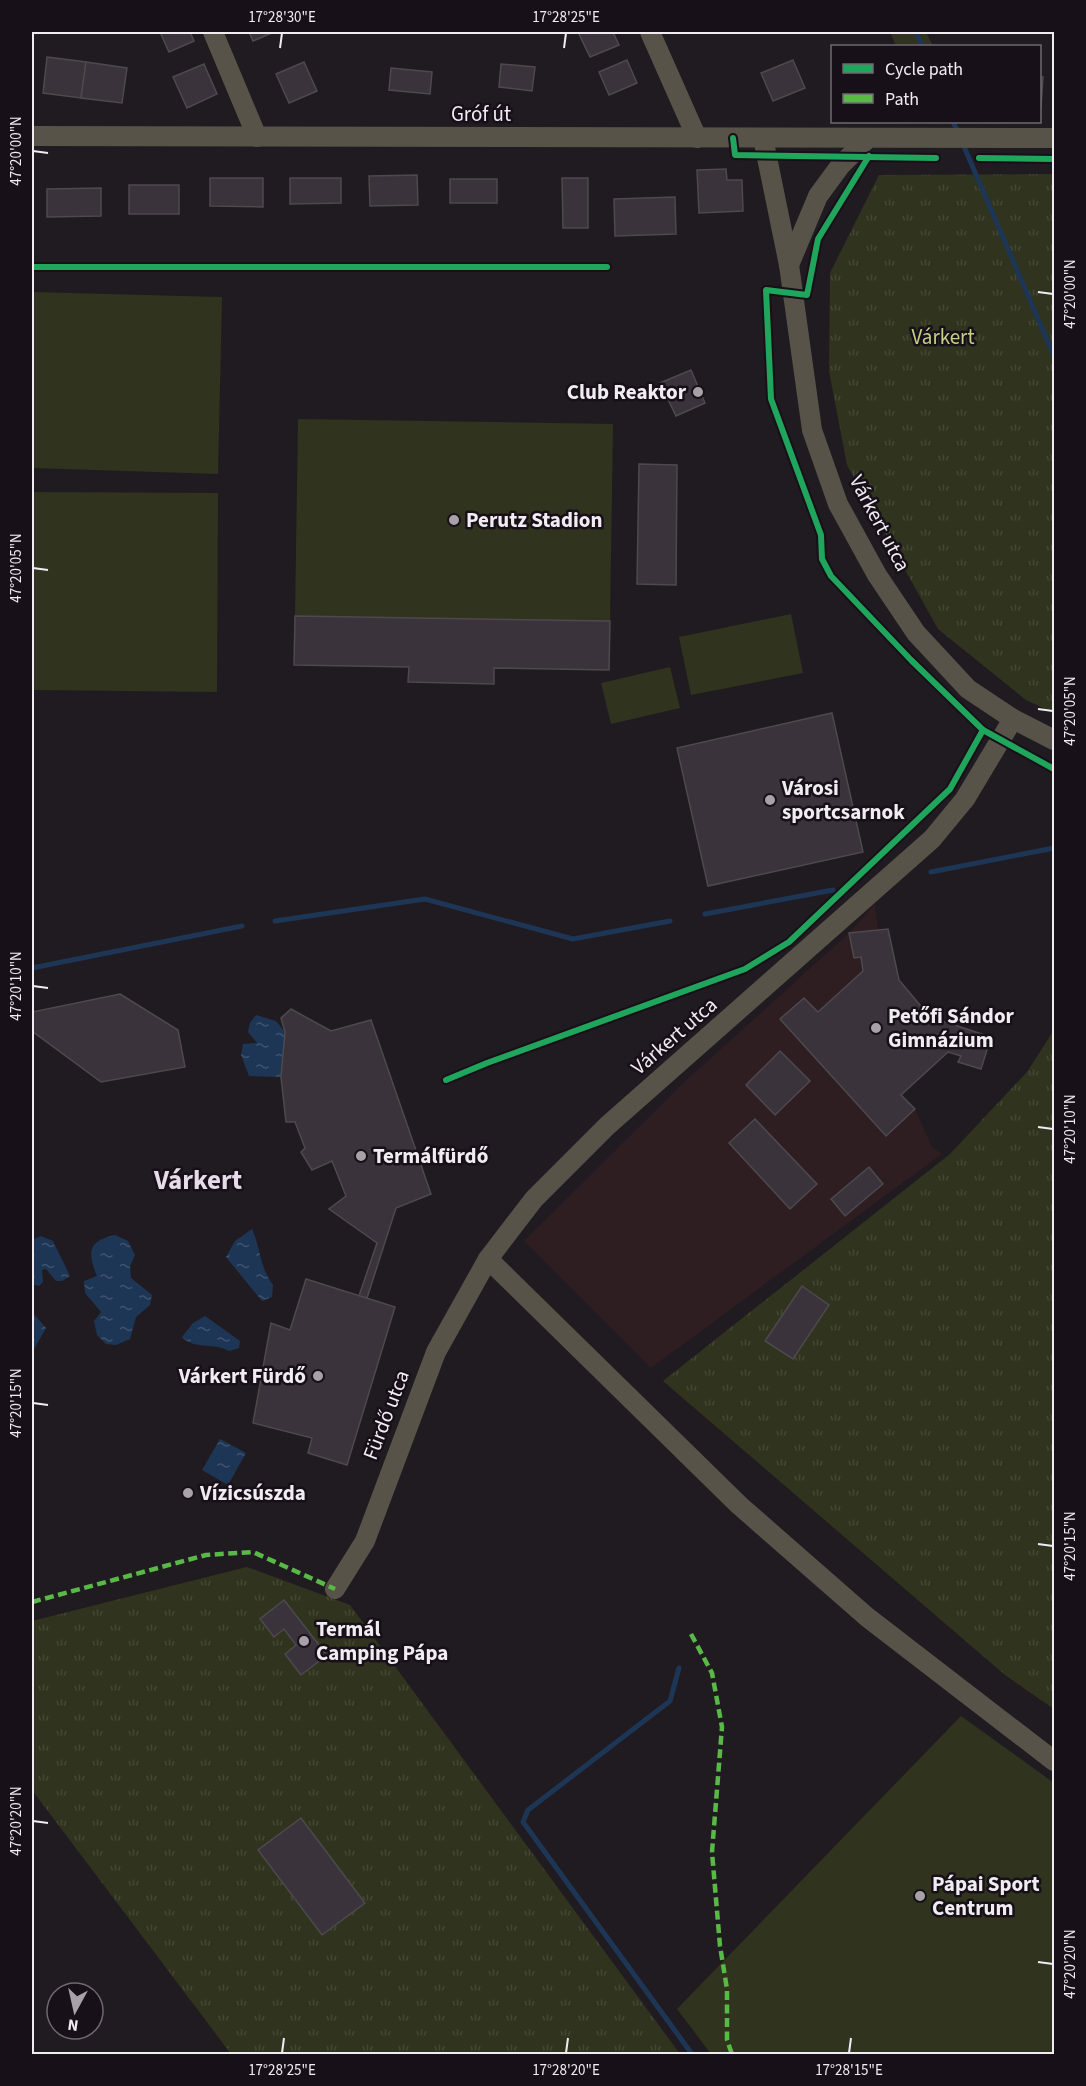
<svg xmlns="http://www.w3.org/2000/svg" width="1086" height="2086" font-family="'Source Sans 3',sans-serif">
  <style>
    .education { fill: #2e1d21 }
    .grass { fill: #30331d }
    .park { fill: url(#park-tufts) }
    .water { fill: url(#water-ripples) }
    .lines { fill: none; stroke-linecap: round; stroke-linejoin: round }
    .stream { stroke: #1e3656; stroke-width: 5 }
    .building { fill: #3a333b; stroke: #4d494d; stroke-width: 1.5 }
    .street { stroke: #585348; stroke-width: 20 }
    .quiet { stroke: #58b947; stroke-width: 4.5; stroke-dasharray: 9 4.5; stroke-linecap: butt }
    .cycleway-casing { stroke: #181019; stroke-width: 10 }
    .cycleway { stroke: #20a55d; stroke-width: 6 }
    .ticks { fill: none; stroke: #f1ebf2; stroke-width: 2 }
    .poi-dot { fill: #a8a2a8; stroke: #181019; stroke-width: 2 }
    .labels { text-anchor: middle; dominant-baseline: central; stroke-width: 5; stroke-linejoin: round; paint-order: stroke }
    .street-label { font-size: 21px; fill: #f1ebf2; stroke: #181019 }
    .park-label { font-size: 21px; fill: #c4d084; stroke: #181019 }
    .poi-label { font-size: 21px; font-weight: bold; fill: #f1ebf2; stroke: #181019; text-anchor: start }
    .district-label { font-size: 27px; font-weight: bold; fill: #e6dbe8; stroke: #181019 }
    .neatline { fill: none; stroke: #f1ebf2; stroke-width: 2 }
    .ticks-label { font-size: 15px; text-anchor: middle; fill: #f1ebf2 }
  </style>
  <defs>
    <pattern id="park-tufts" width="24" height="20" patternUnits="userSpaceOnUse" patternTransform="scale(1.5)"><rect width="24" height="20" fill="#30331d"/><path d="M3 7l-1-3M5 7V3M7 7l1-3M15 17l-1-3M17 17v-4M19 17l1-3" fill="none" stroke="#444733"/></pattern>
    <pattern id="water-ripples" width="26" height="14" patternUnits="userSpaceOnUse" patternTransform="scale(1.5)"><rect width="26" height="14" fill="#1e3656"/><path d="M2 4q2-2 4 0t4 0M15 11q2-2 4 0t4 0" fill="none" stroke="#3f536f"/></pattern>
  </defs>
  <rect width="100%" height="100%" fill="#201b20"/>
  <!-- education -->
  <polygon class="education" points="875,904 878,929 888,929 899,980 930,1017 991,1037 981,1069 958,1062 961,1056 948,1052 901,1095 915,1109 932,1147 942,1154 651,1368 524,1241 681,1085 849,933"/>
  <!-- grass -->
  <g class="grass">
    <polygon points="890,32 926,32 933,46 896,46"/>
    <polygon points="32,292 222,297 218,474 32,468"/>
    <polygon points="298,419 613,424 610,621 295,616"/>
    <polygon points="32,492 218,493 217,692 32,690"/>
    <polygon points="791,614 803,673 691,695 679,637"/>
    <polygon points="670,667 680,708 611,724 601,683"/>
    <polygon points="961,1716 1054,1783 1054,2054 711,2054 677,2009"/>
  </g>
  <!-- park -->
  <g class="park">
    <polygon points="1054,174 1054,713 1026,700 938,629 847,465 829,371 830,273 879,175"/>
    <polygon points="1054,1030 1054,1709 1005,1675 663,1381 950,1154 1027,1072"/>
    <polygon points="247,1567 350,1605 680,2054 231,2054 32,1790 32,1621"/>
  </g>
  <!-- water -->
  <g class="water">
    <polygon points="256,1015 276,1021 285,1032 281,1077 249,1076 241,1055 243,1044 257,1043 248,1032 250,1023"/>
    <path d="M252,1229C261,1250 260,1268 273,1285L272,1297L262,1301L226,1257L235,1241Z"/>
    <path d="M115,1235L128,1241L135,1255L130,1266L131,1278L152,1295L150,1305L136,1317L130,1339L116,1345L106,1344L97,1335L94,1321L101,1312L85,1293L84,1281L97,1276C87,1252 88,1241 115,1235Z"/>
    <polygon points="41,1236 53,1241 70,1276 62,1281 56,1281 46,1269 42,1270 43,1282 39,1286 32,1284 32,1240"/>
    <polygon points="32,1312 46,1328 34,1349 32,1349"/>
    <path d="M205,1316L240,1341L239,1348L229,1351C214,1342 194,1350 182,1337L193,1323Z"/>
    <polygon points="220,1439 246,1453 228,1485 202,1470"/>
  </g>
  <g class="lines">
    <!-- stream -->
    <g class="stream">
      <polyline points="916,32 922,46"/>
      <polyline points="953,122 959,134"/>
      <polyline points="962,142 1054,356"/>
      <polyline points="931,872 1054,848"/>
      <polyline points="705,914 833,890"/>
      <polyline points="275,921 425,899 573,939 670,921"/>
      <polyline points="32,968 242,926"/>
      <polyline points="679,1668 670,1701 528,1810 523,1822 692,2054"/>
    </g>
  </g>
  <!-- building -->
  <g class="building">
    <polygon points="160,32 190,32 194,41 169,52"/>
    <polygon points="249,32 274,32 253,41"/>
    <polygon points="578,32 613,32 619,45 590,57"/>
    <polygon points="47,57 86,62 81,98 43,93"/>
    <polygon points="627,60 637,83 609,95 599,72"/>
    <polygon points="793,60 805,88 773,101 761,73"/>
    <polygon points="86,62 127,68 122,103 81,98"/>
    <polygon points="304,62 317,91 289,103 276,74"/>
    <polygon points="204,64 217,94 187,108 173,77"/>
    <polygon points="501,64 535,67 532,91 499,87"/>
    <polygon points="391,68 432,72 430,94 389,90"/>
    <polygon points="1040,77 1043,77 1041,107 1040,107"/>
    <polygon points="726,169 727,180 742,180 743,211 699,213 697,170"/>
    <polygon points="417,175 418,205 370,206 369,176"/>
    <polygon points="210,178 263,178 263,207 210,206"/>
    <polygon points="290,178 341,178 341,203 290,204"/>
    <polygon points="562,178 588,178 588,228 563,228"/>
    <rect x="450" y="179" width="47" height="24"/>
    <rect x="129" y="185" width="50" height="29"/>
    <polygon points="101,188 101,216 47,217 47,189"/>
    <polygon points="675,197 676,234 615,236 614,199"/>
    <polygon points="691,370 705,403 676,416 660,383"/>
    <polygon points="639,464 677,465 676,585 637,584"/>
    <polygon points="295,616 610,621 609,670 494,668 494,684 408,682 409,667 294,665"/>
    <polygon points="832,713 863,852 708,886 677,748"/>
    <polygon points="888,929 899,980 930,1017 991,1037 981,1069 958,1062 961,1056 948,1052 901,1095 915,1109 886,1136 780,1019 804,998 818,1012 863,971 861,957 854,958 849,933"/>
    <polygon points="120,994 178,1030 185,1067 101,1082 32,1031 32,1012"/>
    <polygon points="291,1009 331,1031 371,1020 431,1194 396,1208 367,1298 359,1296 377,1243 329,1209 346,1196 332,1161 312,1170 301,1152 305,1148 295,1122 286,1122 281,1077 285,1032 281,1018"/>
    <polygon points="780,1051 810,1081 775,1115 746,1085"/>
    <polygon points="755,1119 817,1184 790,1209 729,1143"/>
    <polygon points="869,1167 883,1184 845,1216 831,1199"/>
    <polygon points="306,1279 395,1307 347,1465 308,1453 312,1438 253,1423 271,1323 290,1330"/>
    <polygon points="802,1286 829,1305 793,1359 765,1341"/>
    <polygon points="284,1600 327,1655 301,1675 285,1654 296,1645 284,1629 274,1637 260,1619"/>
    <polygon points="301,1818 365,1903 322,1935 258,1850"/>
  </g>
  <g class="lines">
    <!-- street -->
    <g class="street">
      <polyline points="213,32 257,137"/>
      <polyline points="650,32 697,138"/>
      <polyline points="32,136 1054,138"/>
      <polyline points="763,138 789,265 812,430 838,504 877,575 916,633 968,689 1013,719 1054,740"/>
      <polyline points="789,265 818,196 840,166 868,138"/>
      <polyline points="488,1259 739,1505 867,1617 1054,1761"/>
      <polyline points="335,1589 365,1541 436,1352 488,1259 534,1199 607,1126 932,839 965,799 1013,719"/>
    </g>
    <!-- quiet -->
    <g class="quiet">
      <polyline points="32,1602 206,1555 253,1552 335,1589"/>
      <polyline points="691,1634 712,1673 722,1727 712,1852 720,1946 727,1989 727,2040 732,2054"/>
    </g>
    <!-- cycleway casing -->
    <g class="cycleway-casing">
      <g id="cycleway">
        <polyline points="733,138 735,155 936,158"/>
        <polyline points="869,156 818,239 807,295 766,290 771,399 821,535 822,559 831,576 911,660 983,730 1054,769"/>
        <polyline points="979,158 1054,159"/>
        <polyline points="32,267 607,267"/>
        <polyline points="446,1080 487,1063 745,969 789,942 950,789 983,730"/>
      </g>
    </g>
    <!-- cycleway -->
    <use href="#cycleway" class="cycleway"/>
  </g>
  <!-- ticks -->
  <path class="ticks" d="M280,48L282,33M564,48L566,33M33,151L48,153M1038,292L1053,294M33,568L48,570M1038,709L1053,711M33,986L48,988M1038,1127L1053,1129M33,1403L48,1405M1038,1544L1053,1546M33,1821L48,1823M1038,1962L1053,1964M282,2053L284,2038M566,2053L568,2038M849,2053L851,2038"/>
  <!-- markers -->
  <g class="poi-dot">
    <circle cx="698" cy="392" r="6"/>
    <circle cx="454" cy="520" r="6"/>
    <circle cx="770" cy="800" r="6"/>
    <circle cx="876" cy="1028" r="6"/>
    <circle cx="361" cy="1156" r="6"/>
    <circle cx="318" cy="1376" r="6"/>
    <circle cx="188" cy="1493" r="6"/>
    <circle cx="304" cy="1641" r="6"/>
    <circle cx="920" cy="1896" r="6"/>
  </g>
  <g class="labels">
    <!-- street labels -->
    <g class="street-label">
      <text x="481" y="114">Gróf út</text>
      <text transform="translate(880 523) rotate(62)">Várkert utca</text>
      <text transform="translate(674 1036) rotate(-41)">Várkert utca</text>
      <text transform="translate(386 1415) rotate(-69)">Fürdő utca</text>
    </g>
    <!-- park labels -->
    <g class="park-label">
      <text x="943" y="337">Várkert</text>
    </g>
    <!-- poi labels -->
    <g class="poi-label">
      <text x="686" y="392" text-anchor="end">Club Reaktor</text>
      <text x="466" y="520">Perutz Stadion</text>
      <text x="782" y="788">Városi<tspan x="782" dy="24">sportcsarnok</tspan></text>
      <text x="888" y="1016">Petőfi Sándor<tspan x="888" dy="24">Gimnázium</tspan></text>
      <text x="373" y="1156">Termálfürdő</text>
      <text x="306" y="1376" text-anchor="end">Várkert Fürdő</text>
      <text x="200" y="1493">Vízicsúszda</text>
      <text x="316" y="1629">Termál<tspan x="316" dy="24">Camping Pápa</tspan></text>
      <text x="932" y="1884">Pápai Sport<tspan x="932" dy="24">Centrum</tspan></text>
    </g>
    <!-- district labels -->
    <g class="district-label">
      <text x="198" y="1180">Várkert</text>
    </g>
  </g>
  <!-- border -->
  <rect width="1086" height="2086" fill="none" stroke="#181019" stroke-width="66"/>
  <!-- legend -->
  <rect x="831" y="45" width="210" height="78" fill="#181019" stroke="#6f6870" stroke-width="1.5"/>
  <rect x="843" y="64" width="30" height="9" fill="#20a55d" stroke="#6f6870" stroke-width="1.5"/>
  <text x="885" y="75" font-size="18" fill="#f1ebf2">Cycle path</text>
  <rect x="843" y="94" width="30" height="9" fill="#58b947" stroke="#6f6870" stroke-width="1.5"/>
  <text x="885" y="105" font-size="18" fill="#f1ebf2">Path</text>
  <!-- north arrow -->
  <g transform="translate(75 2011) rotate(188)"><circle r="28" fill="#181019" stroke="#6f6870" stroke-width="1.5"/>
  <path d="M0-4.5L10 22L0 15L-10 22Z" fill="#a8a2a8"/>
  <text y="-9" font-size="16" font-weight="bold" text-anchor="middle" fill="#f1ebf2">N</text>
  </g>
  <rect x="33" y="33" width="1020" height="2020" class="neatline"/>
  <g class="ticks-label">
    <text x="282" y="22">17°28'30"E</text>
    <text x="566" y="22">17°28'25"E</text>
    <text transform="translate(16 151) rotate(-90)" y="5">47°20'00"N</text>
    <text transform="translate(1070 294) rotate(-90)" y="5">47°20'00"N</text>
    <text transform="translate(16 568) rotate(-90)" y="5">47°20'05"N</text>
    <text transform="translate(1070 711) rotate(-90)" y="5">47°20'05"N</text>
    <text transform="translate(16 986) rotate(-90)" y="5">47°20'10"N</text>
    <text transform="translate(1070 1129) rotate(-90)" y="5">47°20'10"N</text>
    <text transform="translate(16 1403) rotate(-90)" y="5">47°20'15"N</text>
    <text transform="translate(1070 1546) rotate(-90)" y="5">47°20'15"N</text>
    <text transform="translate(16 1821) rotate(-90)" y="5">47°20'20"N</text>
    <text transform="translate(1070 1964) rotate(-90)" y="5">47°20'20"N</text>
    <text x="282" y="2075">17°28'25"E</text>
    <text x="566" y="2075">17°28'20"E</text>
    <text x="849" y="2075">17°28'15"E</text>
  </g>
</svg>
